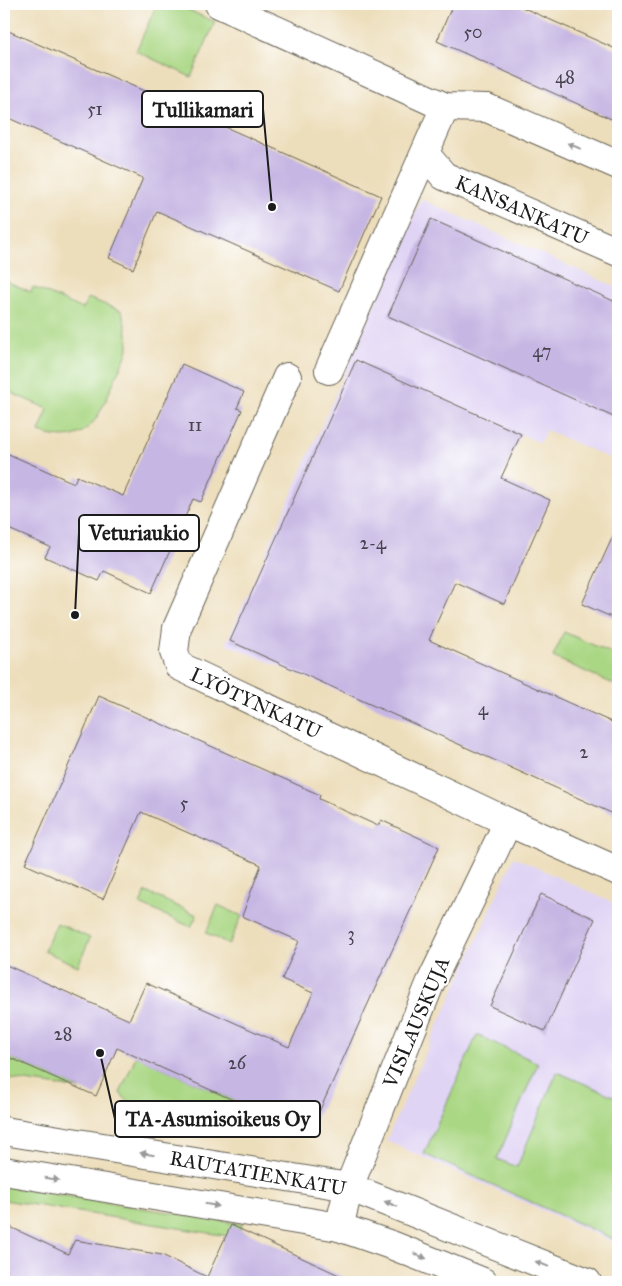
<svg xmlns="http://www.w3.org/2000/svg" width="622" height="1286" font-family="'IM FELL Great Primer',serif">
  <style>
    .built { fill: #e0d4f4 }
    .green { fill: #aad784; stroke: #637a50 }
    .building { fill: #c6b6e3 }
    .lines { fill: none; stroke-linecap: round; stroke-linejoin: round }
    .minor-casing { stroke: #656054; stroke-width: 30 }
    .major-casing { stroke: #656054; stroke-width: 30 }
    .minor { stroke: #fff; stroke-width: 28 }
    .major { stroke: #fff; stroke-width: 28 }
    .oneway { fill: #999 }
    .labels { text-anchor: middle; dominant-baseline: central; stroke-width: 4; stroke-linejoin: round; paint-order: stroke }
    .number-label { font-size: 18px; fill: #46424e }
    .street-label { font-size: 20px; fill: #1c1c1c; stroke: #fff }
    .leader { fill: none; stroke: #1c1c1c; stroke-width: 2 }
    .callout-dot { fill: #1c1c1c; stroke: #fff; stroke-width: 2 }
    .callout { fill: #fff; stroke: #1c1c1c; stroke-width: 2 }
    .callout-label { font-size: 21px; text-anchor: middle; font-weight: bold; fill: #1c1c1c }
  </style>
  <rect width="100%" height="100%" fill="#fff"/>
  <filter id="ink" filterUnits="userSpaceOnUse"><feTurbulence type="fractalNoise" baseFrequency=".02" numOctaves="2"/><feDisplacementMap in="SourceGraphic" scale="10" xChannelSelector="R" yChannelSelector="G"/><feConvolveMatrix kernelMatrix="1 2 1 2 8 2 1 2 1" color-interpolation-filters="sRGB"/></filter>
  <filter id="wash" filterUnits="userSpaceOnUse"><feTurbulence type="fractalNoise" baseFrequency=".0096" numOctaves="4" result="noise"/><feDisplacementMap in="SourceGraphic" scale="20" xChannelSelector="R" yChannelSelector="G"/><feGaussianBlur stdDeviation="1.12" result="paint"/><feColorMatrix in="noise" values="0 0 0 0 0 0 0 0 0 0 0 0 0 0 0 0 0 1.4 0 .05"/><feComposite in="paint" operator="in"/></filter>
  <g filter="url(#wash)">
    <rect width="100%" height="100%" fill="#eddebb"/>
    <!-- built -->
    <g class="built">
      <polygon points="421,199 618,288 618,462 546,430 540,443 521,434 395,715 226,644"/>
      <polygon points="514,857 618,905 618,1244 386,1141"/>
    </g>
    <!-- green -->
    <g class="green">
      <polygon points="157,4 175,4 215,22 191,77 136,51"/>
      <path d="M4,280L31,292L33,287L83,309L88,298L122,311C124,322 128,333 128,345C129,354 119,368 116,377C99,415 90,450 39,432L48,409L9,392L4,405Z"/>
      <polygon points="564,632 618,656 618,686 553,657"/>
      <polygon points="146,892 197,915 191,927 140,904"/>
      <polygon points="218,905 242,916 229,944 206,933"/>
      <polygon points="57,923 90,938 78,966 44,951"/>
      <polygon points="477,1035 538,1063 497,1159 517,1167 557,1072 618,1098 618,1241 424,1154"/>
      <polygon points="4,1055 81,1089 4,1078"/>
      <polygon points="136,1056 242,1104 236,1117 130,1104 120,1093"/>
      <polygon points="4,1186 242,1224 240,1238 4,1200"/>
    </g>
    <g id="blocks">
      <!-- building -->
      <g class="building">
        <polygon points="453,4 515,4 618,50 618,122 437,41"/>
        <polygon points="4,29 381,196 339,291 157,211 133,269 109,258 143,178 4,116"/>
        <polygon points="431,219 618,303 618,419 388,316"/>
        <polygon points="356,360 521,434 501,478 550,500 504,604 455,582 429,640 618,725 618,816 230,641"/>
        <polygon points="182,364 244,392 237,408 242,410 201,502 193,499 151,593 104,571 99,581 45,557 50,547 4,527 4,452 74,483 77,476 123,496"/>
        <polygon points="618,525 618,620 582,604"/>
        <polygon points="99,696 320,795 319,799 378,826 381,820 439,847 309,1134 117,1048 96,1096 4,1055 4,964 129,1020 146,983 289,1047 313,993 282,979 299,941 242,916 261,865 141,812 103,899 25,864"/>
        <polygon points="541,894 595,919 545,1031 490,1006"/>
        <polygon points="4,1224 68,1254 75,1240 162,1255 207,1277 231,1225 354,1282 4,1282"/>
      </g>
    </g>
  </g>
  <g filter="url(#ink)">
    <use href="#blocks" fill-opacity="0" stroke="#656054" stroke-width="1"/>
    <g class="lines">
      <!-- minor casing -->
      <g class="minor-casing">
        <g id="minor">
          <polyline points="219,4 445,107 487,108 618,165"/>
          <polyline points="425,154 444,176 618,252"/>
          <polyline points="329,370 445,107"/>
          <polyline points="287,377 177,628 174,652 179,666 508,822 618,871"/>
          <polyline points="339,1227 349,1187 430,984 508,822"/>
        </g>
      </g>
      <!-- major casing -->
      <g class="major-casing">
        <g id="major">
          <polyline points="4,1131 349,1187 587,1282"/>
          <polyline points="4,1171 339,1227 394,1246 483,1282"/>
        </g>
      </g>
      <!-- minor -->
      <use href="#minor" class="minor"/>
      <!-- major -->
      <use href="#major" class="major"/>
    </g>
    <!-- one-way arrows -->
    <defs><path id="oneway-solid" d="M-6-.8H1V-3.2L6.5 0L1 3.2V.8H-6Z" transform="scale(1.25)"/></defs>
    <g class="oneway">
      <use href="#oneway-solid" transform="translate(574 146) rotate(-157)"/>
      <use href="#oneway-solid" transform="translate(147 1154) rotate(-171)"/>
      <use href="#oneway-solid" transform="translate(52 1179) rotate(9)"/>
      <use href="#oneway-solid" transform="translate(391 1204) rotate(-158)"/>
      <use href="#oneway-solid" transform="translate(212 1205) rotate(9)"/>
      <use href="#oneway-solid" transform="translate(420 1256) rotate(22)"/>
      <use href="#oneway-solid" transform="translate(542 1264) rotate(-158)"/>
    </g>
  </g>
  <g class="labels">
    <!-- number labels -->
    <g class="number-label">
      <text x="473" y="32">50</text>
      <text x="565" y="77">48</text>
      <text x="95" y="109">51</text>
      <text x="542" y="351">47</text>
      <text x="195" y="425">11</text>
      <text x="373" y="543">2-4</text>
      <text x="483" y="709">4</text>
      <text x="584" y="752">2</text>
      <text x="184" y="803">5</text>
      <text x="351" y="934">3</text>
      <text x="63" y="1034">28</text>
      <text x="237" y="1063">26</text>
    </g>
    <!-- street labels -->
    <g class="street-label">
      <text transform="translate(522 210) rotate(24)">KANSANKATU</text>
      <text transform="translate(256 703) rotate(25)">LYÖTYNKATU</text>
      <text transform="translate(416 1022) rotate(-67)">VISLAUSKUJA</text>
      <text transform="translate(258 1173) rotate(10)">RAUTATIENKATU</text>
    </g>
  </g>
  <!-- callouts -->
  <path class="leader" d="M272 207L263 109M75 615L79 533M100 1053L115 1119"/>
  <g class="callout-dot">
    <circle cx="272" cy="207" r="5"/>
    <circle cx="75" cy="615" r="5"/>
    <circle cx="100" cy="1053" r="5"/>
  </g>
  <g class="callout">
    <rect x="142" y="91" width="121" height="36" rx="5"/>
    <rect x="79" y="515" width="120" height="36" rx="5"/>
    <rect x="115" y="1101" width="205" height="36" rx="5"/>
  </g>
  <g class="callout-label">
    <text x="203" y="117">Tullikamari</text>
    <text x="139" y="540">Veturiaukio</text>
    <text x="218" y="1126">TA-Asumisoikeus Oy</text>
  </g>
  <!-- margin -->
  <rect width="622" height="1286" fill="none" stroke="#fff" stroke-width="20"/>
</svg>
